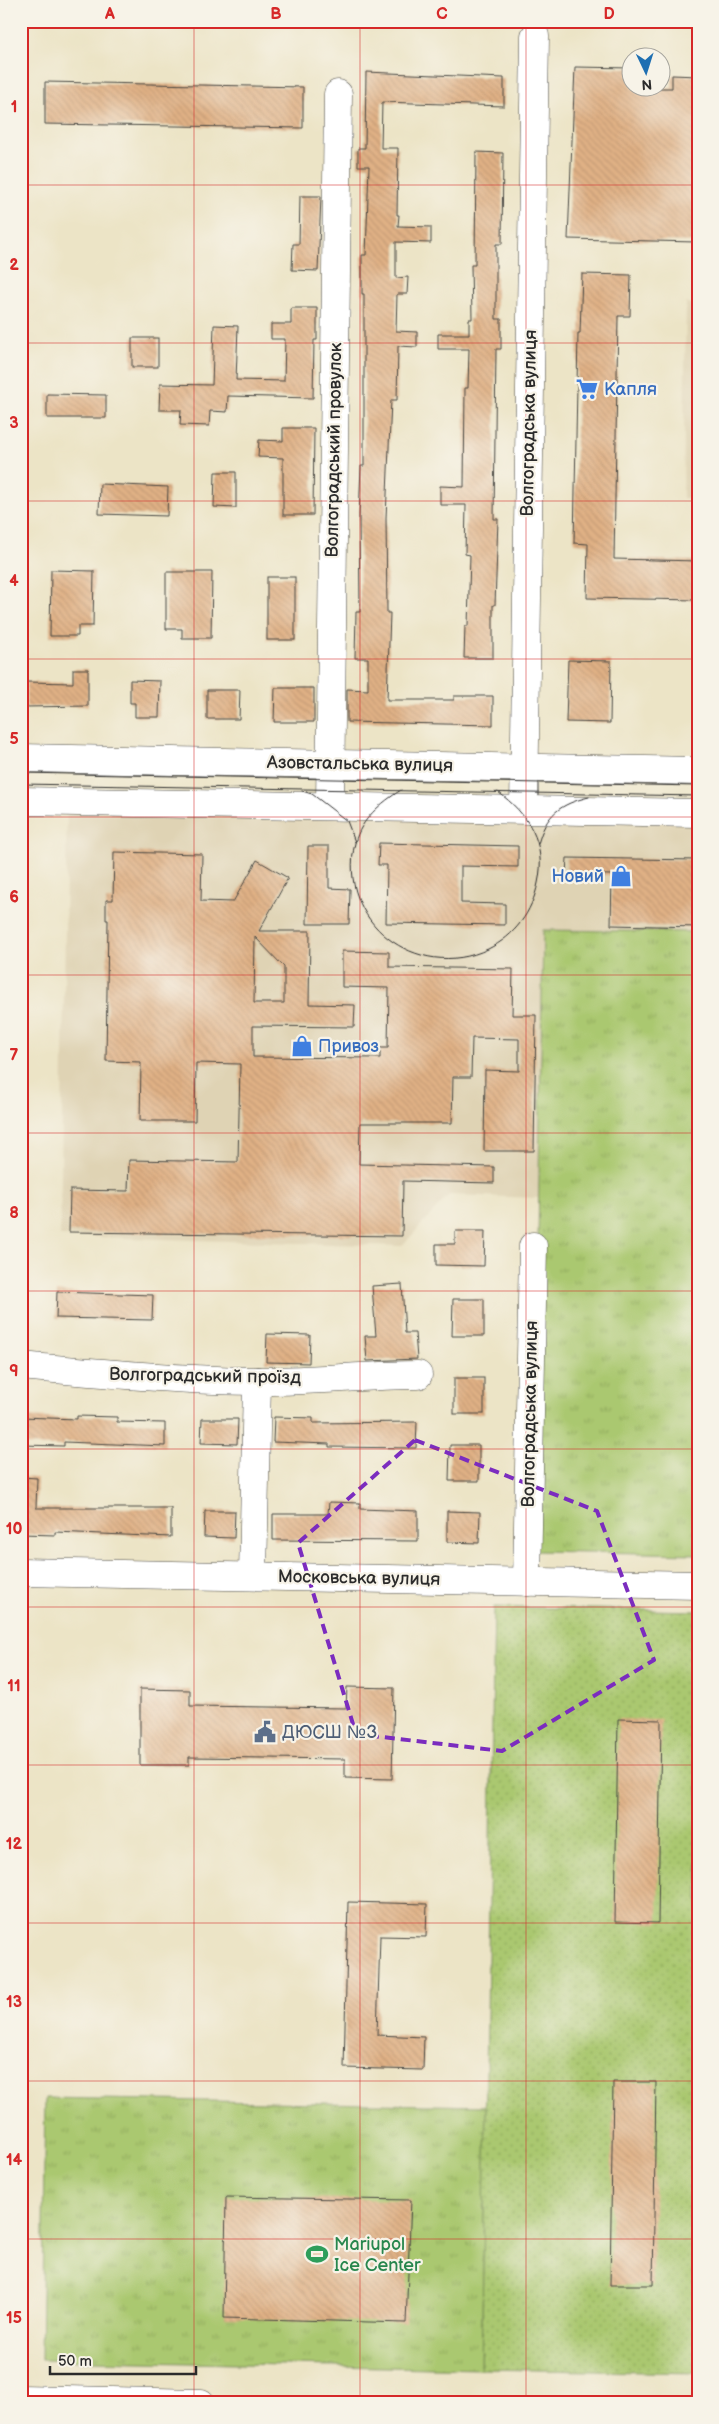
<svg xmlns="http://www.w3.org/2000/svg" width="719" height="2424" font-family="'Balsamiq Sans',sans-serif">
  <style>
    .built { fill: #dfd3b4 }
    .grass { fill: url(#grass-dots); stroke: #6a7a4d }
    .park { fill: url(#park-tufts); stroke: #6a7a4d }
    .building { fill: url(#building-back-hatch); fill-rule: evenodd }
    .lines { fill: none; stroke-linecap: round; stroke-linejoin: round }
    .minor-casing { stroke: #484742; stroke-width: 29 }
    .major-casing { stroke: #484742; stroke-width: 29 }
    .minor { stroke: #fff; stroke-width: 28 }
    .major { stroke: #fff; stroke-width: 28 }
    .tram { stroke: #2b2b2b; stroke-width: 1 }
    .marked { fill: none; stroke: #7b2cbf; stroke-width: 4; stroke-dasharray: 10 6; stroke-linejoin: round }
    .grid { fill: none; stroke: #d62828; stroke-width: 1; stroke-opacity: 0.55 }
    .labels { text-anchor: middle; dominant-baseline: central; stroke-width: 4.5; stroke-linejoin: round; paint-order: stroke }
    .shop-label { font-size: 18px; fill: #366cbe; stroke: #f7f3e8; text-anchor: start }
    .street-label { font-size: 18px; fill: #2b2b2b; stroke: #f7f3e8 }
    .service-label { font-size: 18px; fill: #4e5e75; stroke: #f7f3e8; text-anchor: start }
    .leisure-label { font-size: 18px; fill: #27864d; stroke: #f7f3e8; text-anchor: start }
    .neatline { fill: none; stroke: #d62828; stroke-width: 2 }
    .grid-label { font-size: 16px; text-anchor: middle; font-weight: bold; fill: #d62828 }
  </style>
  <defs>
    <pattern id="grass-dots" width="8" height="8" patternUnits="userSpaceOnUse" patternTransform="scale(1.25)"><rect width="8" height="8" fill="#aac86f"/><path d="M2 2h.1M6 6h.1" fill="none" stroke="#92ac60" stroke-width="1.8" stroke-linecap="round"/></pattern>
    <pattern id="park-tufts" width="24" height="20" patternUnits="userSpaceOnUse" patternTransform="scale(1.25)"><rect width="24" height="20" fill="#aac86f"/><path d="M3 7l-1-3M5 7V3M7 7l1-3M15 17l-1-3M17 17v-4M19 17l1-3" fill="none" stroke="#92ac60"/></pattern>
    <pattern id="building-back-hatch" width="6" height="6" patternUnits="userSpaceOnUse" patternTransform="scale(1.25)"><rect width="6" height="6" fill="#e0b185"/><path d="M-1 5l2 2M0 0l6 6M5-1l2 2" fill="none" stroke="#c09873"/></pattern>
  </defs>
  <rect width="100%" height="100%" fill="#f7f3e8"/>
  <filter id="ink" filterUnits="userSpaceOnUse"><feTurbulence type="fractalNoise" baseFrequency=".02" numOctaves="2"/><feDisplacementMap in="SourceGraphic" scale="10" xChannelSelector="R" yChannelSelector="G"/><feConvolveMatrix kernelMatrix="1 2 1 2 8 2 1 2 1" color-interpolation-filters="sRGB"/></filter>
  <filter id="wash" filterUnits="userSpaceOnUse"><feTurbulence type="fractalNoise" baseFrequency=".0096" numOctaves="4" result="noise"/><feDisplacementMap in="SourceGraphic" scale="20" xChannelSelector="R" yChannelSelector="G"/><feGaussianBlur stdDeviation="1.12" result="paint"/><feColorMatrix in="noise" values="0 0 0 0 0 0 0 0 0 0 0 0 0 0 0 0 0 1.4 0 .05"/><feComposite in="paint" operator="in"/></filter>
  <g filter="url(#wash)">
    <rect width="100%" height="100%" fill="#ece4c6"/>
    <!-- built -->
    <g class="built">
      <polygon points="686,303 698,304 698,499 683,498"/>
      <polygon points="67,809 698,820 698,932 543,930 539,1198 449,1195 402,1246 60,1236"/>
    </g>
    <!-- grass -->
    <polygon class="grass" points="494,1607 698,1611 698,2373 481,2369"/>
    <!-- park -->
    <g class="park">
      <polygon points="543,930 698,932 698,1554 533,1551"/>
      <polygon points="45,2098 486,2106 481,2369 41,2360"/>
    </g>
    <g id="blocks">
      <!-- building -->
      <g class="building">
        <polygon points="575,67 632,68 632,88 672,88 672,75 698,76 696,242 568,239"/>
        <polygon points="366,72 504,78 504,106 382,102 381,148 398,148 397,215 399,215 398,226 431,227 431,243 396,242 396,278 408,277 407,294 397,294 396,331 417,332 417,347 398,346 397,400 391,400 386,518 387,613 390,613 387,700 454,700 454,696 493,696 493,725 347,722 347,689 368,690 368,658 355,658 356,612 360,612 359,517 361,466 364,466 364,294 362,294 362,255 366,255 369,166 358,166 358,148 365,148"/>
        <polygon points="45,82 303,87 303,128 45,124"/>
        <polygon points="476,152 503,153 502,244 496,244 496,319 501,319 501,349 496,349 494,519 498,519 495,605 493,605 493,658 464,658 465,626 468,626 470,555 465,554 466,505 440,505 440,486 464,487 465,388 468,388 469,349 438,349 438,334 469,334 469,319 472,319 471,265 475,265"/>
        <polygon points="300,196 321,196 318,271 292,270 293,244 299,244"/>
        <polygon points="582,274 631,275 630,316 618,316 614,559 698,561 698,600 587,598 588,544 574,543 578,333 580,333"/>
        <polygon points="291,308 317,308 317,340 314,340 313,398 228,396 227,412 210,411 209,426 180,425 181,410 159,410 160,384 212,385 214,325 238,326 236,380 284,381 285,339 271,339 271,324 291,324"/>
        <rect x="132" y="338" width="26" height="29"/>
        <polygon points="47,394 106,395 106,418 47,418"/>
        <polygon points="283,428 314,428 313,515 283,515 283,458 258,457 259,440 283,441"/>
        <polygon points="215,472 236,472 236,508 214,507"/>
        <polygon points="100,484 168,487 167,516 99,514"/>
        <polygon points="51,570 94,571 93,626 78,626 78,636 50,636"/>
        <polygon points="166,572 212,572 211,638 182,638 182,629 166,629"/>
        <rect x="267" y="577" width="28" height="63"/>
        <polygon points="568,660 611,661 610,723 566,722"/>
        <polygon points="73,669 88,669 88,706 26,707 26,682 73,683"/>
        <polygon points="130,680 160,681 159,717 135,717 135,703 130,703"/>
        <polygon points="275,688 314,688 314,722 274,722"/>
        <polygon points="207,690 240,690 239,719 207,719"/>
        <polygon points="379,843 518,846 518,867 461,866 461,903 505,904 505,925 386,923 387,865 378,865"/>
        <polygon points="308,846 329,846 329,888 350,889 349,924 307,924"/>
        <path d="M114,852L202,854L201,901L233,902L257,860L288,878L259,931H310L309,1004L355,1005L354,1027L253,1026V1057L380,1058V1048H388L389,988L342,987V951L389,952V967L513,969L512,1015H536L534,1151H484L485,1070L519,1071V1039L472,1038L471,1077H453L452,1123H360L359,1164L494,1167V1183L403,1181L402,1236L69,1232L70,1190L128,1191L129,1160L238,1162L240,1064L196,1063L195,1121H140L141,1062L106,1061L108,920H106V900H113ZM255,937L284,967V1003H254Z"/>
        <polygon points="567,858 698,860 698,927 611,925 612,875 566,874"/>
        <polygon points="455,1231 485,1231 484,1266 436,1265 436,1244 455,1244"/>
        <polygon points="402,1284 405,1333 415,1333 417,1359 367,1361 365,1336 376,1336 372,1286"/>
        <polygon points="57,1292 153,1295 152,1320 56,1318"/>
        <polygon points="453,1299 484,1299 484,1336 452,1336"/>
        <polygon points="267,1334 310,1335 309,1363 266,1362"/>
        <rect x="454" y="1378" width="30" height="36"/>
        <polygon points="77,1416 117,1417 117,1422 165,1423 165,1446 64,1442 64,1446 21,1445 21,1417 77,1419"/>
        <polygon points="274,1417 313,1418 313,1423 417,1422 416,1448 329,1447 329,1444 273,1442"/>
        <polygon points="202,1419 238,1419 237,1444 201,1443"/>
        <polygon points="450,1445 479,1445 479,1481 449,1481"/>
        <polygon points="21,1477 37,1478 36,1508 171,1508 171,1537 55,1532 55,1535 21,1534"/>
        <polygon points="329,1502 360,1503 360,1509 418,1511 418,1541 273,1540 273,1514 328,1514"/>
        <polygon points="205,1511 235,1511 234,1538 204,1537"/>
        <polygon points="447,1511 480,1512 479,1543 447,1542"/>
        <polygon points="347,1687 394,1688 392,1779 345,1778 345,1759 189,1757 189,1765 140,1765 140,1689 190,1690 190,1706 346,1708"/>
        <polygon points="618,1719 661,1720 658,1923 615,1922"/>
        <polygon points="348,1902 427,1904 426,1937 380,1936 377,2035 424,2037 423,2070 344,2068"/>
        <polygon points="613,2082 656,2082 653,2285 610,2285"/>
        <polygon points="226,2197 411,2200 406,2323 224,2318"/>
      </g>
    </g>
  </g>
  <g filter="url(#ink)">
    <use href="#blocks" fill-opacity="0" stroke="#484742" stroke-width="1"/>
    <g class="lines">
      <!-- minor casing -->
      <g class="minor-casing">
        <g id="minor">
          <polyline points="21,758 698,771"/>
          <polyline points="21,801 698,813"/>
          <polyline points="330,806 338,94"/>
          <polyline points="524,809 535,36"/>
          <path d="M21,1366C99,1373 177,1380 255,1381C310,1382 364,1375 418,1375"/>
          <polyline points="21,1572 698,1585"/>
          <polyline points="253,1576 257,1381"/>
          <polyline points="527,1582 533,1246"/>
        </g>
      </g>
      <!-- major casing -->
      <g class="major-casing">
        <polyline id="major" points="21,2399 201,2403"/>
      </g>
      <!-- minor -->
      <use href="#minor" class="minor"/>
      <!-- major -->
      <use href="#major" class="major"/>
      <!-- tram -->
      <g class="tram">
        <polyline points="21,773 698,786"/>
        <polyline points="21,784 698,796"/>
        <path d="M401,790C381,803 361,819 355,843C336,921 417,983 488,949C515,936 532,912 538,883C547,843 528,814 498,792"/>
        <polyline points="302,791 312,794 347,821 355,842"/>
        <path d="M538,844C546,814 560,804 589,797"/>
      </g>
    </g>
  </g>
  <!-- marked area -->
  <path class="marked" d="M415,1440L597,1511L654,1660L502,1751L356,1734L298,1543Z"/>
  <!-- grid -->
  <path class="grid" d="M194,21V2403M360,21V2403M526,21V2403M21,185H698M21,343H698M21,501H698M21,659H698M21,817H698M21,975H698M21,1133H698M21,1291H698M21,1449H698M21,1607H698M21,1765H698M21,1923H698M21,2081H698M21,2239H698"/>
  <!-- icons -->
  <defs>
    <g id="supermarket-bare" transform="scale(1.725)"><path d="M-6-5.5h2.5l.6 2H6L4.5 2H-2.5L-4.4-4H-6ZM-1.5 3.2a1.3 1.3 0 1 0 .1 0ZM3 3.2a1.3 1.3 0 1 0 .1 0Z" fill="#3f7fe0" stroke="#f7f3e8" stroke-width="2.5" paint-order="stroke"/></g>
    <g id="shop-bare" transform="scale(1.725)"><path d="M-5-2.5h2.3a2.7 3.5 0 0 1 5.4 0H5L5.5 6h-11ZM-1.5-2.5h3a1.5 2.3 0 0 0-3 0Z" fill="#3f7fe0" stroke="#f7f3e8" stroke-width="2.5" paint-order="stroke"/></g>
    <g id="civic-bare" transform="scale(1.725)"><path d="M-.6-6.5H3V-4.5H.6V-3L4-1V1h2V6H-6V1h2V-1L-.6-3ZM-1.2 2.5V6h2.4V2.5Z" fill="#5c6f8a" stroke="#f7f3e8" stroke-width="2.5" paint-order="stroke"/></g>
    <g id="stadium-bare" transform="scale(1.725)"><path d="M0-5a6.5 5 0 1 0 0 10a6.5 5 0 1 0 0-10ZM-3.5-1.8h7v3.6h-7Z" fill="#2e9e5b" stroke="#f7f3e8" stroke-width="2.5" paint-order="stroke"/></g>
  </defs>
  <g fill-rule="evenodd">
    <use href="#supermarket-bare" x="587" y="389"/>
    <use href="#shop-bare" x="621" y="876"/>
    <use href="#shop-bare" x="302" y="1046"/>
    <use href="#civic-bare" x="265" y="1732"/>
    <use href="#stadium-bare" x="317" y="2254"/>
  </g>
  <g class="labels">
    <!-- shop labels -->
    <g class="shop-label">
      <text x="604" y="389">Капля</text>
      <text x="604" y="876" text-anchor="end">Новий</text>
      <text x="318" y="1046">Привоз</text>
    </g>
    <!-- street labels -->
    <g class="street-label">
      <text transform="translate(529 423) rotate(-89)">Волгоградська вулиця</text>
      <text transform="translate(334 450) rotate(-89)">Волгоградський провулок</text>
      <text transform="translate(360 764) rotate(1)">Азовстальська вулиця</text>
      <text transform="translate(205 1376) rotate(1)">Волгоградський проїзд</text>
      <text transform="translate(530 1414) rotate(-89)">Волгоградська вулиця</text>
      <text transform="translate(359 1578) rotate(1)">Московська вулиця</text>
    </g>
    <!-- service labels -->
    <g class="service-label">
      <text x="282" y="1732">ДЮСШ №3</text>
    </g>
    <!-- leisure labels -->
    <g class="leisure-label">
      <text x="334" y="2244">Mariupol<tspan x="334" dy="21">Ice Center</tspan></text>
    </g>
  </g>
  <!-- margin -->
  <rect width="719" height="2424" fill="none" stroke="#f7f3e8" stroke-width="55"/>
  <!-- north arrow -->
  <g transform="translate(646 72) rotate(176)"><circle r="24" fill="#f7f3e8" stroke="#a5a39c"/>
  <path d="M0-4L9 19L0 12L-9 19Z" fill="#1f6fb2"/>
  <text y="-8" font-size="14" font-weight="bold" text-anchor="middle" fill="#2b2b2b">N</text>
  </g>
  <!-- scale -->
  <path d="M50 2366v8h146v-8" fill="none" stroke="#2b2b2b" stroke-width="2.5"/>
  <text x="58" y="2366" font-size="15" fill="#2b2b2b" stroke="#f7f3e8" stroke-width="4" paint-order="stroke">50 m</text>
  <rect x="28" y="28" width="664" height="2368" class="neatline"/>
  <g class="grid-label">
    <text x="110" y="19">A</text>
    <text x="276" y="19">B</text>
    <text x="442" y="19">C</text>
    <text x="609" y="19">D</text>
    <text x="14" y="112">1</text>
    <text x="14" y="270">2</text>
    <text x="14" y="428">3</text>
    <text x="14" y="586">4</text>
    <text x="14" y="744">5</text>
    <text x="14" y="902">6</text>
    <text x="14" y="1060">7</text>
    <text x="14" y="1218">8</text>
    <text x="14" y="1376">9</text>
    <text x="14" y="1534">10</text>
    <text x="14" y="1691">11</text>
    <text x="14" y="1849">12</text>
    <text x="14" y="2007">13</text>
    <text x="14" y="2165">14</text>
    <text x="14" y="2323">15</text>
  </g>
</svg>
